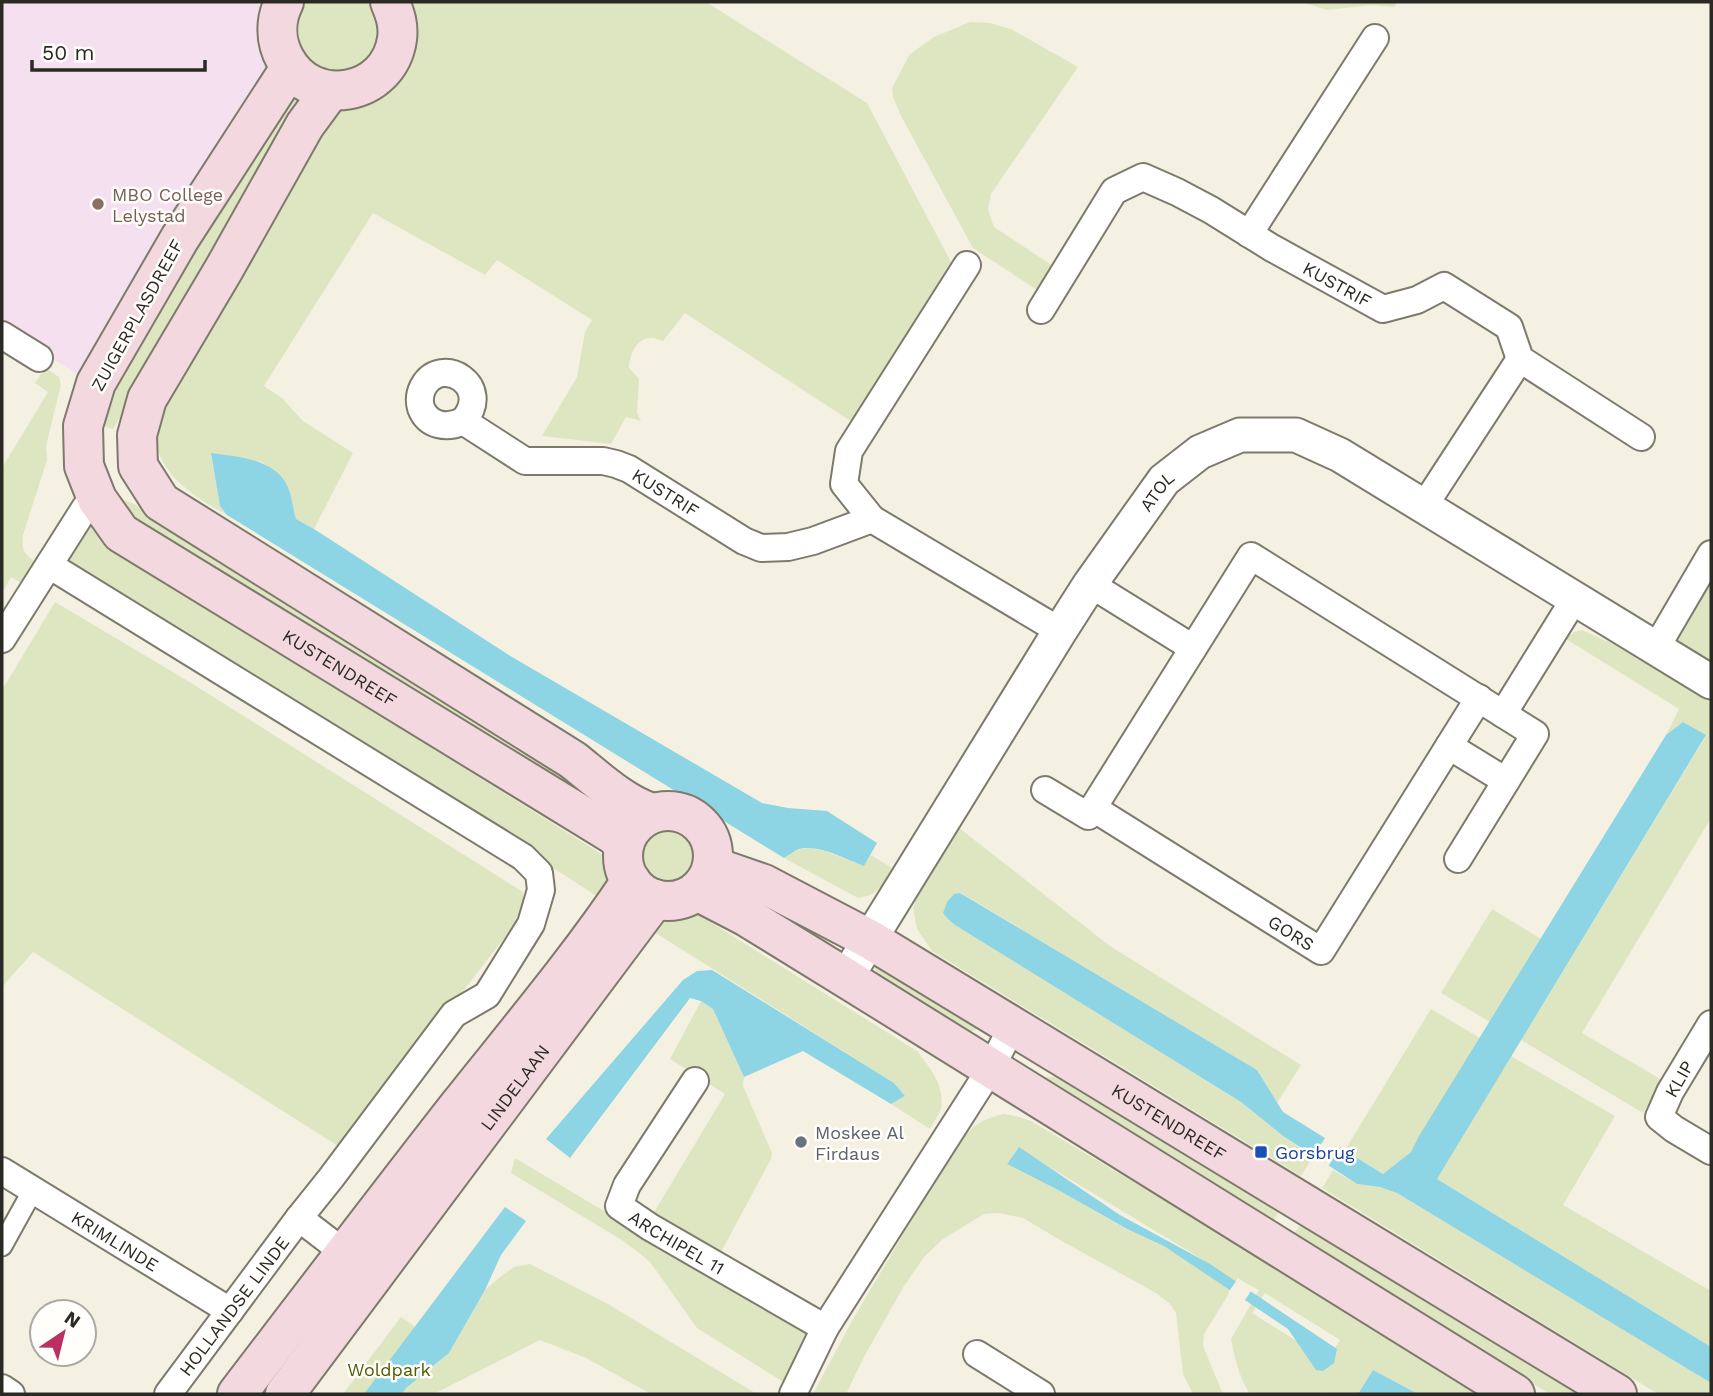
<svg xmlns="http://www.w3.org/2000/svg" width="1713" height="1396" font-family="'Work Sans',sans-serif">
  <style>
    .education { fill: #f5e0ef }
    .green { fill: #dee6c1; fill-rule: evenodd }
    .water { fill: #8dd4e5 }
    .pier { fill: #f5f1e2 }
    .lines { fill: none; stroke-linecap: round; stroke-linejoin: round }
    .pedestrian-casing { stroke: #7d7a6c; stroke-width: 23 }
    .minor-casing { stroke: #7d7a6c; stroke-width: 30 }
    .tertiary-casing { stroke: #7d7a6c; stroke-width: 37 }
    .secondary-casing { stroke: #7d7a6c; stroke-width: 42 }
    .pedestrian { stroke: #fff; stroke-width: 19 }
    .minor { stroke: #fff; stroke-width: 26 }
    .tertiary { stroke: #fff; stroke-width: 33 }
    .secondary { stroke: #f4d8df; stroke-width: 38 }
    .education-dot { fill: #8d6e63; stroke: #fffefb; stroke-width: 2.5 }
    .worship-dot { fill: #6b7280; stroke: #fffefb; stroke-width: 2.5 }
    .transit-dot { fill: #1a4fb4; stroke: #fffefb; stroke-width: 2.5 }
    .labels { text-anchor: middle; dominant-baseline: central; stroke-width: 5; stroke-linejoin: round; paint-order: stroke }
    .education-label { font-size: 18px; fill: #785e54; stroke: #fffefb; text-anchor: start }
    .street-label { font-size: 18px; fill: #2b2924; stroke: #fffefb }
    .worship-label { font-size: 18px; fill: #5b616d; stroke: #fffefb; text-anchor: start }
    .transit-label { font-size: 18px; fill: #164399; stroke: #fffefb; text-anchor: start }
    .park-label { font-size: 18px; fill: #505c00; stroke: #fffefb }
  </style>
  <rect width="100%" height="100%" fill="#f5f1e2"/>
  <!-- education -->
  <polygon class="education" points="2,2 256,2 268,17 268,83 86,380 2,326"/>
  <!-- green -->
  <g class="green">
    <polygon points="307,2 370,2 380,17 380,45 362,68 335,74 309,63 295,38 295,23 300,10"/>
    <path d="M402,2H706L867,103L951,262L852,422L685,313L663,341C659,340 655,338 651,338C636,338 629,356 629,368L639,379L637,413L641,421L626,417L611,444L542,436L577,377L585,332L592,320L497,260L485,275L373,213L264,386L282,398L303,421L353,453L314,529L296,519L288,486L262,462L211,454L220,506L227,515C202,501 169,482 159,453C153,435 159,416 161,398L318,140L335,116L346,104Z"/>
    <polygon points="1302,2 1398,2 1394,7 1371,5 1327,10"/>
    <polygon points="970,22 990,23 1011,29 1078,67 991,194 988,210 994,227 1053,266 1037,290 973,248 901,116 893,97 892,88 910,54 934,37"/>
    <polygon points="294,89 310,100 276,159 113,429 100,425 94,407"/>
    <path d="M45,368L59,377L61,385L46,446L47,460L23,535C21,551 25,555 38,564L23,584L11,577L2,593V468L48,392L35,383Z"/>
    <polygon points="122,499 136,505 624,815 619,823 107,508 111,501"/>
    <polygon points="88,519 176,588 611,860 614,878 606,902 401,770 72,570 65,558"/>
    <polygon points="1711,582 1711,663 1675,641"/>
    <polygon points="55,602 188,681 523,892 523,905 509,932 341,1148 33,952 2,987 2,690"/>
    <polygon points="1582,630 1613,644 1711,703 1711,818 1582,1033 1662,1080 1643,1113 1521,1040 1706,736 1683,722 1666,735 1679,709 1566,639 1574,632"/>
    <circle cx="669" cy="855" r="29"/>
    <polygon points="958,827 1110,946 1301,1065 1277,1103 1257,1070 961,893 954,894 955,925 1241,1102 1283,1136 1313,1157 1301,1176 932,951 917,929 913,908 921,886"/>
    <path d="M808,848L825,851L864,866L871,855L892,868C882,885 879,895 858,898L784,858L797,850Z"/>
    <path d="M688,908L917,1051C930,1068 945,1085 941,1108C939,1115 933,1123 930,1129L891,1104L905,1096L894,1083L643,925L661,912Z"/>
    <polygon points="1492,909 1541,939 1490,1022 1441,993"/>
    <polygon points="873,963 976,1018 977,1029 962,1036 879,980"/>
    <polygon points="701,1001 713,1009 744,1077 743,1086 772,1153 771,1159 720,1254 653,1214 725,1094 670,1059"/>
    <polygon points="1431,1009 1480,1038 1411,1152 1383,1174 1345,1150"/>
    <polygon points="1511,1056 1615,1116 1563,1205 1711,1291 1711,1347 1437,1179"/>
    <polygon points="1047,1077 1054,1077 1071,1085 1261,1201 1280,1210 1270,1226 1042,1083"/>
    <path d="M1004,1114L1020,1117L1031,1121L1275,1266L1482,1394H1418L1373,1370L1358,1394H1330L1326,1392L1325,1394H1250C1239,1377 1235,1359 1231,1339L1259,1290L1238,1279L1204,1334L1203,1346L1223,1394H1193L1183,1374L1176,1313L1169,1303L1156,1293L1060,1240L1023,1218L999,1213L984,1214L943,1239L924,1257L904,1286L865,1355L846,1394H813L853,1319L948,1159C966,1133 972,1121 1004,1114ZM1018,1148L1205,1261L1128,1230L1060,1191L1007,1164ZM1265,1293L1340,1340L1327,1360L1252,1313Z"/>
    <polygon points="515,1158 810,1334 785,1383 697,1328 650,1262 638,1252 620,1239 511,1173"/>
    <polygon points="1333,1170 1357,1184 1380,1187 1397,1193 1711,1383 1711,1394 1658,1394 1322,1188"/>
    <polygon points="1302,1221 1590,1394 1550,1394 1291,1239"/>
    <polygon points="530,1264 608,1304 757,1394 651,1394 586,1358 540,1340 434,1394 402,1394 406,1388 449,1353 485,1290 500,1277 514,1267"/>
    <polygon points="401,1317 434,1340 399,1394 343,1394"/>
  </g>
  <!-- water -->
  <g class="water">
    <path d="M211,453C238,457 275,458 288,487C292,497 293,509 296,519L314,529L512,657L762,803L788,808L827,811L877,843L864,866C845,859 819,844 799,849C794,851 789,855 784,858L227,515L220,506Z"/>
    <polygon points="1683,722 1706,735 1437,1179 1711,1347 1711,1383 1397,1193 1380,1187 1357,1184 1283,1136 1241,1102 955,925 948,919 943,913 947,902 954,894 960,893 1257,1070 1283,1112 1383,1174 1411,1152 1419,1136 1666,735"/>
    <polygon points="712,970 894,1083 905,1096 891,1104 803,1051 744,1077 713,1009 701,1001 690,998 570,1158 546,1139 683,980 697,971"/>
    <polygon points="1019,1147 1120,1215 1210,1264 1337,1349 1334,1363 1323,1371 1316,1370 1288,1329 1164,1246 1127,1229 1060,1191 1007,1164"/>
    <polygon points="505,1207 526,1221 501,1255 485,1290 449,1353 406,1388 402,1394 364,1394"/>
    <polygon points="1373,1370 1418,1394 1358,1394"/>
  </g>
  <!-- pier -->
  <g class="pier">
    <polygon points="1327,1135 1342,1144 1326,1170 1311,1160"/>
    <polygon points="1238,1278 1253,1288 1243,1303 1228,1293"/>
  </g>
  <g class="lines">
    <!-- pedestrian casing -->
    <g class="pedestrian-casing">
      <polyline id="pedestrian" points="2,1246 33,1190"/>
    </g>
    <!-- minor casing -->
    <g class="minor-casing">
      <g id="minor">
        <polyline points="1249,234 1375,38"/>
        <path id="s1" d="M1041,310L1114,191L1143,177L1177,192L1211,210L1272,248L1383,309L1417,300L1444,286L1509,327L1520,359L1641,437"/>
        <polyline points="2,335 39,358"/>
        <path id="s2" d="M463,421C494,387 442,353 423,387C420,393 419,401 421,408C428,426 447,429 463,421L525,461H603L616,464L629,469L744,541L761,548L788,547L813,541L872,519L1060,631"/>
        <polyline points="1424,506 1520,359"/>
        <polyline points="872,519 844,484 849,451 967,265"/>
        <polyline points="49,565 523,857 539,873 541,890 531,924 487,995 454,1014 331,1178 299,1218 168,1394"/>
        <polyline points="1090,584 1193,648"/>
        <polyline points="2,639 85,508 97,499"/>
        <polyline points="1656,648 1711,554"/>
        <polyline points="1503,714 1575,598"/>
        <polyline points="1449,746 1506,781"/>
        <path id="s3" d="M1045,790L1088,816L1093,808L1321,951L1479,698"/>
        <polyline points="1093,808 1251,556 1535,734 1458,859"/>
        <polyline points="1711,1024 1670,1092 1659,1117 1674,1129 1711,1151"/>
        <path id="s4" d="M695,1081L627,1185L619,1206L650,1227L825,1328"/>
        <path id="s5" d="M2,1171L230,1311"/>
        <polyline points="299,1218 359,1264"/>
        <polyline points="977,1354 1041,1394"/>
        <polyline points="2,1388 11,1394"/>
        <polyline points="793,1394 825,1328 991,1068 1012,1027"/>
      </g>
    </g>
    <!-- tertiary casing -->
    <g class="tertiary-casing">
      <g id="tertiary">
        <path id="s6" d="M846,978L1060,631L1090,584L1164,480L1200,452L1240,435H1296L1340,455L1711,682"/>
      </g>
    </g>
    <!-- secondary casing -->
    <g class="secondary-casing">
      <g id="secondary">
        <path d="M284,2C275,20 275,41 285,59C312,110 389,96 397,39C399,25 395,14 390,2"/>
        <path id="s7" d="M290,68L180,238L96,383L83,426L84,466L97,499L121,533L614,835L624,845"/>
        <path d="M330,91L305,125L224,269L147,399L137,435L138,466L161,502L573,760C598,780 622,803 652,813"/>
        <circle cx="668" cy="856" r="45"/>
        <path id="s8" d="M712,866L764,884L869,939L1617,1394"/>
        <polyline points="697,891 747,917 846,978 1515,1394"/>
        <path d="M237,1394C311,1297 385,1200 460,1104C518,1031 579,959 631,881"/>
        <path id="s9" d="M285,1394L655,899"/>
      </g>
    </g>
    <!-- pedestrian -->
    <use href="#pedestrian" class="pedestrian"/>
    <!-- minor -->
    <use href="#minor" class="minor"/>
    <!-- tertiary -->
    <use href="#tertiary" class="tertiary"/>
    <!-- secondary -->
    <use href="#secondary" class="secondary"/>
  </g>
  <!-- markers -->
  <circle class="education-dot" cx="98" cy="204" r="7"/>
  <circle class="worship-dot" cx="801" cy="1142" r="7"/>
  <rect class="transit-dot" x="1254" y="1145" width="14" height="14" rx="3.5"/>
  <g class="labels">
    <!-- education labels -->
    <g class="education-label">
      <text x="112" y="194">MBO College<tspan x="112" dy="21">Lelystad</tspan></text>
    </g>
    <!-- street labels -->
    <g class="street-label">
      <text stroke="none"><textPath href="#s1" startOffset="394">KUSTRIF</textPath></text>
      <text transform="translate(137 315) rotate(-61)">ZUIGERPLASDREEF</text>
      <text stroke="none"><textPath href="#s2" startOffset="388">KUSTRIF</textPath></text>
      <text stroke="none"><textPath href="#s6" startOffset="578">ATOL</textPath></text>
      <text stroke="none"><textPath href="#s7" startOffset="789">KUSTENDREEF</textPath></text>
      <text stroke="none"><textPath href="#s3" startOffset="294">GORS</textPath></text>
      <text transform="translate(1679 1079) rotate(-60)">KLIP</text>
      <text stroke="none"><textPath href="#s9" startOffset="383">LINDELAAN</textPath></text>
      <text stroke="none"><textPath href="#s8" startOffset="525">KUSTENDREEF</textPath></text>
      <text stroke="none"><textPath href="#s5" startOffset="133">KRIMLINDE</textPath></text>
      <text stroke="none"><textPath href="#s4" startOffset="215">ARCHIPEL 11</textPath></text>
      <text transform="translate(234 1306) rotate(-53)">HOLLANDSE LINDE</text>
    </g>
    <!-- worship labels -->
    <g class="worship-label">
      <text x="815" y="1132">Moskee Al<tspan x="815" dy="21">Firdaus</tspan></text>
    </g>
    <!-- transit labels -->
    <g class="transit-label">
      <text x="1275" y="1152">Gorsbrug</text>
    </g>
    <!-- park labels -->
    <g class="park-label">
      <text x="389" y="1369">Woldpark</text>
    </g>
  </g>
  <!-- border -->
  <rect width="1713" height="1396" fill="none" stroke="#2b2924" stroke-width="7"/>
  <!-- north arrow -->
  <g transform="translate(63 1333) rotate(35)"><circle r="33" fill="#fffefb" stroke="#aaa9a5" stroke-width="2"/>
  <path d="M0-5L12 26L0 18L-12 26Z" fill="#bc2f61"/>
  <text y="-10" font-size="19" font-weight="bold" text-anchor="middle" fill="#2b2924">N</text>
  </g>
  <!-- scale -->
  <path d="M32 60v10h173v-10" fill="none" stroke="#2b2924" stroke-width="3.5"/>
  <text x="42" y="60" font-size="21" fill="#2b2924" stroke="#fffefb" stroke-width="5" paint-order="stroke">50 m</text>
</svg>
